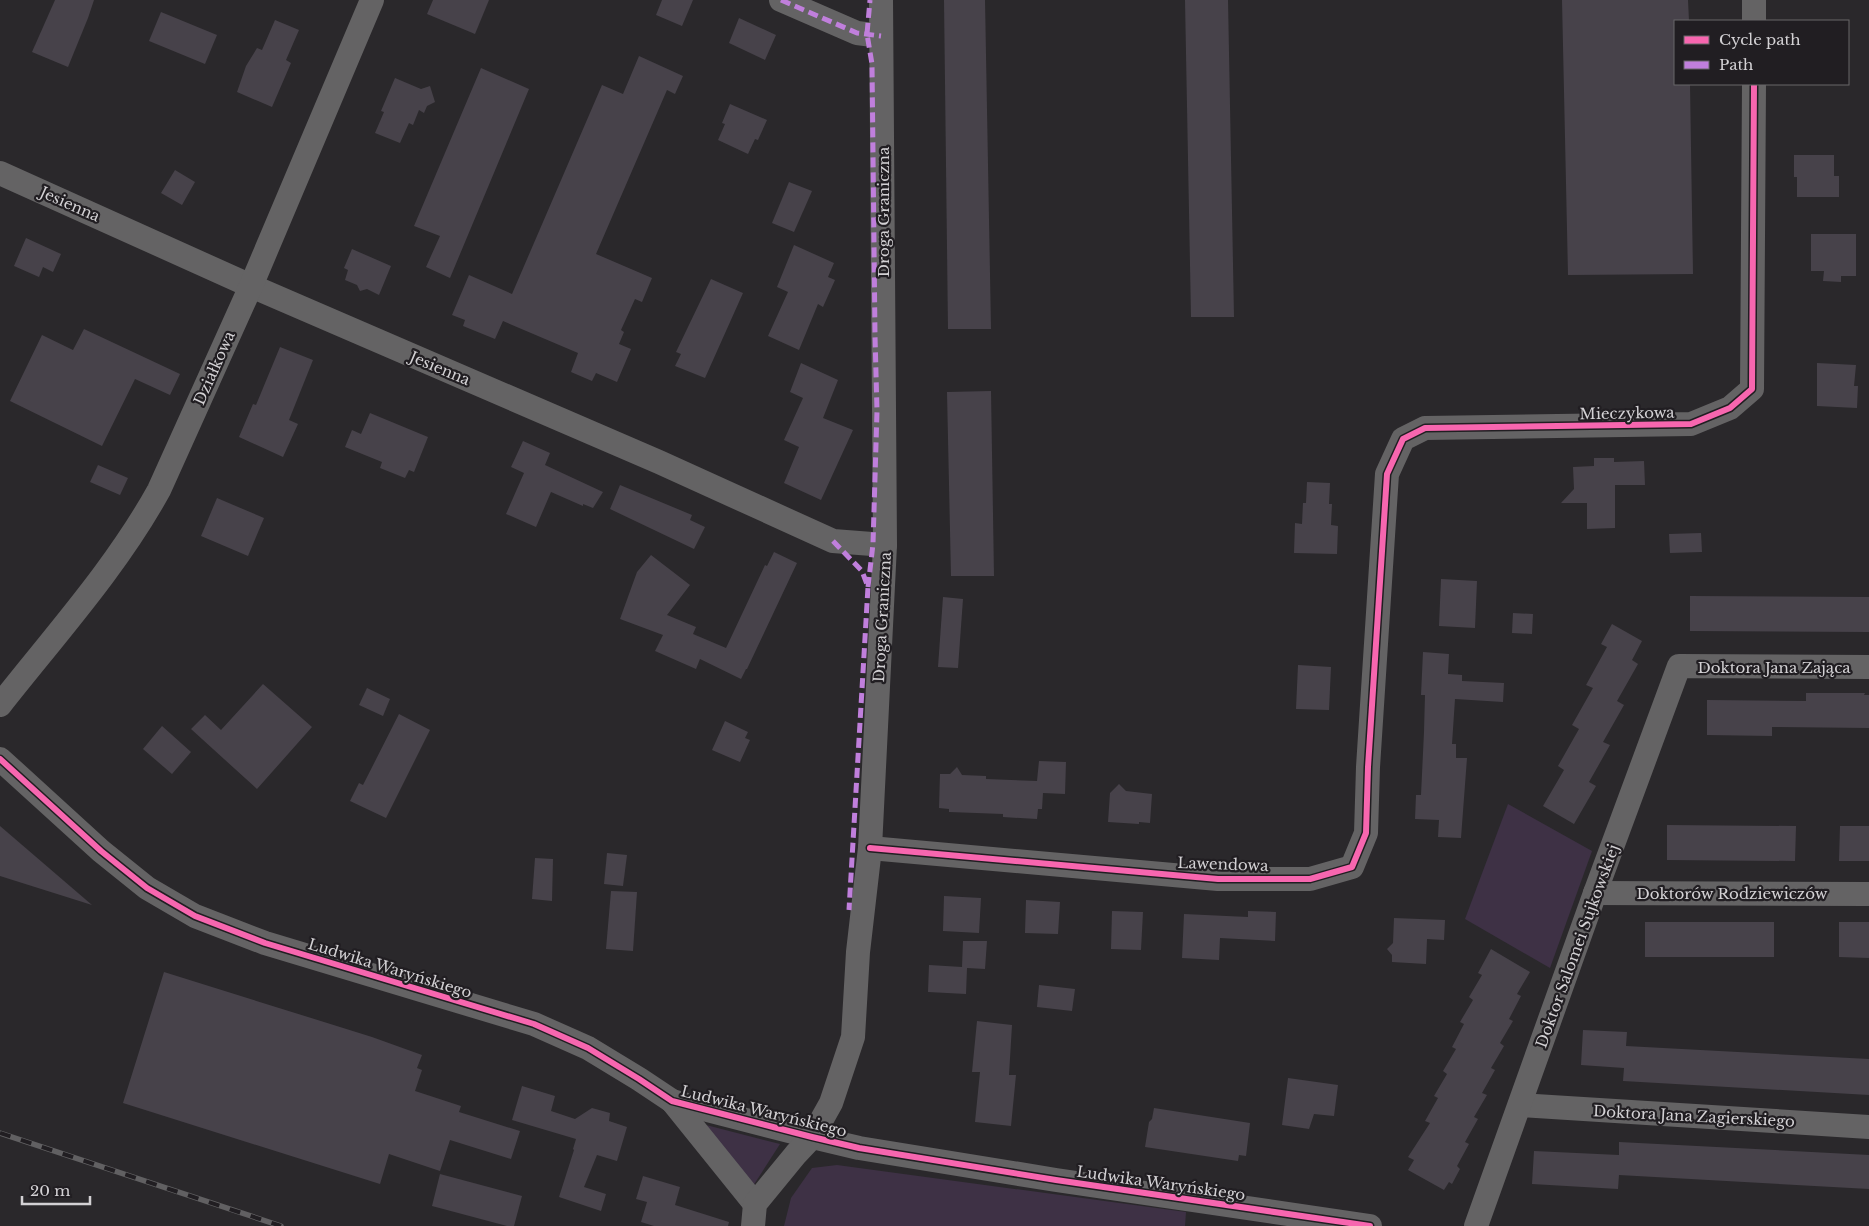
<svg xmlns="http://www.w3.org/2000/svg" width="1869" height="1226" font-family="'Libre Baskerville',serif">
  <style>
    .green { fill: #3e3145 }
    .building { fill: #47424a }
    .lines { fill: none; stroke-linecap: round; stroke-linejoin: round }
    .minor { stroke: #646364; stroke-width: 24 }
    .rail-casing { stroke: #616062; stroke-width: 5.5 }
    .rail { stroke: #211e22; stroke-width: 4; stroke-dasharray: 11; stroke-linecap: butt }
    .quiet { stroke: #c07fdc; stroke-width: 5; stroke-dasharray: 10 5; stroke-linecap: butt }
    .cycleway-casing { stroke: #211e22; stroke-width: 9 }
    .cycleway { stroke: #f766af; stroke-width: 6 }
    .labels { text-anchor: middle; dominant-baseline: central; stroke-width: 4.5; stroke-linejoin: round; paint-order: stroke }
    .street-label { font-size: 15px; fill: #d3d1d4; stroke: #211e22 }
  </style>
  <rect width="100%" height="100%" fill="#2a282b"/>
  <!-- green -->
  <g class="green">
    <polygon points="1508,804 1592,851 1550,968 1465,919"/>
    <polygon points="706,1125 780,1144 753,1186"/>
    <polygon points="837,1165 1186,1212 1185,1226 784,1226 791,1198 812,1168"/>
  </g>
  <!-- building -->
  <g class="building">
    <polygon points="55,0 94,0 88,18 68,67 32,52"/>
    <polygon points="433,0 489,0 475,34 427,14"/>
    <polygon points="662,0 693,0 682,26 656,15"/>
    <polygon points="944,0 985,0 991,329 948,329"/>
    <polygon points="1185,0 1228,0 1234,317 1191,317"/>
    <polygon points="1562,0 1688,0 1689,21 1675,21 1675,84 1690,84 1693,274 1568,275"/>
    <polygon points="161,12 217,35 205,64 149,41"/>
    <polygon points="739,18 776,35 765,60 729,43"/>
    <polygon points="275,20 299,30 286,60 291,63 272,107 237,92 246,66 257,48 262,50"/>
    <polygon points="639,56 683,76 675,94 667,90 596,254 652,278 642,302 635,299 621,330 624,332 619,344 631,349 617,382 596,373 592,381 571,372 578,353 503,321 495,339 463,326 465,320 452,315 469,275 512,294 602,85 623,94"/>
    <polygon points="481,68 529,89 450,278 426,267 440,236 414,226"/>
    <polygon points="395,78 421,89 430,86 435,102 427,106 424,113 419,110 413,125 409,123 400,143 375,133 384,112 381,111"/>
    <polygon points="730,104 767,120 758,140 755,139 748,154 718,140 725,124 722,123"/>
    <polygon points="1794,155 1834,155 1834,176 1839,176 1839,197 1797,197 1797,177 1794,177"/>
    <polygon points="175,170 195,182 182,205 161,193"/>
    <polygon points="789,182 812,191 794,232 772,223"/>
    <polygon points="1811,234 1856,234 1856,276 1841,276 1841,282 1823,281 1824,271 1811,271"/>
    <polygon points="26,238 61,254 53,272 43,267 39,277 14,266"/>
    <polygon points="794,245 834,263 828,277 835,280 823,307 818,304 799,350 768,336 788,292 777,287"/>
    <polygon points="352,249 391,266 379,295 367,289 360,291 357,285 345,280 348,270 344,268"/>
    <polygon points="711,279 743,293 705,378 675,366 681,354 676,352"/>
    <polygon points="84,329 180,374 170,395 135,379 102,446 10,401 42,335 73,350"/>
    <polygon points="280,347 313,360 289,420 298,424 283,457 239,437 253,404 256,405"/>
    <polygon points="801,363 838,380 823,418 853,430 821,500 784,483 799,447 784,440 803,398 790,392"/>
    <polygon points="1817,363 1856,365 1854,386 1858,386 1857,408 1817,406"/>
    <polygon points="991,391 994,576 951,576 947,392"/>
    <polygon points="370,413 428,437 414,472 409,470 405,478 380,468 382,462 345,447 352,430 361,434"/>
    <polygon points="523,441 550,453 545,465 603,492 593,508 583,504 583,506 551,492 536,527 506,514 524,473 511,467"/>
    <polygon points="1594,458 1614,458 1614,462 1644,461 1645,485 1615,485 1615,528 1587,529 1587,503 1561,503 1574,489 1573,467 1594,466"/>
    <polygon points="98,465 128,478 120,495 90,482"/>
    <polygon points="1307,482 1330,483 1329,504 1332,504 1331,525 1338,526 1337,554 1294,553 1295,523 1302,524 1303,503 1306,503"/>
    <polygon points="620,485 692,515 690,520 705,527 694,549 610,509"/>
    <polygon points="217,498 264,518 248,556 201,536"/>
    <polygon points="1701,533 1702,552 1670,553 1669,534"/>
    <polygon points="774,552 797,563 747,669 746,669 741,679 700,659 696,669 655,651 663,635 620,619 637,572 651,555 690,585 667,615 696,627 693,634 726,648 765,565 767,566"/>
    <polygon points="1441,579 1477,581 1475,628 1439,626"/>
    <polygon points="1690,596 1869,597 1869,632 1690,631"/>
    <polygon points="943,597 963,599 958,668 938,667"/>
    <polygon points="1513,613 1533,614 1532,634 1512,633"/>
    <polygon points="1612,624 1642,641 1632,660 1638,664 1617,701 1624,705 1603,742 1610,745 1589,782 1596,786 1574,824 1543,806 1564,770 1558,766 1579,729 1572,725 1593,688 1586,685 1607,647 1601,644"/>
    <polygon points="1423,652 1449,654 1448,674 1462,675 1462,681 1504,683 1503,702 1455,699 1452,744 1456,744 1456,758 1467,758 1461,838 1438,837 1439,820 1415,819 1416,795 1421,795 1424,732 1425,695 1421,695"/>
    <polygon points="1298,665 1331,667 1329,710 1296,709"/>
    <polygon points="263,684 312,727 257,789 191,729 205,715 221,730"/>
    <polygon points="367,688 390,699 383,716 359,705"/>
    <polygon points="1806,693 1865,693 1864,695 1869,695 1869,728 1772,727 1772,736 1707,735 1707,700 1806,701"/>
    <polygon points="399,714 430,730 386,818 350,801 359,783 363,785"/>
    <polygon points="725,721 748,732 745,738 750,740 740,762 712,750"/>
    <polygon points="162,726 191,752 172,774 143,749"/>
    <polygon points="1039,761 1066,762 1065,794 1043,793 1042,809 1038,809 1037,819 1003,817 1003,814 949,812 949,809 939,808 940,774 950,774 957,767 962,775 986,776 986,779 1037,781"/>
    <polygon points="1119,784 1126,791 1152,794 1150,823 1139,822 1139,824 1108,822 1110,793"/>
    <polygon points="1667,825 1796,826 1795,861 1667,860"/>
    <polygon points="0,826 92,905 0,876"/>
    <polygon points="1840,826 1869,826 1869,861 1839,861"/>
    <polygon points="607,853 627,855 623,886 604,884"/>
    <polygon points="535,858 553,859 552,901 532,899"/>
    <polygon points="611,891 637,892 633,951 606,949"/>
    <polygon points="944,896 981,898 979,933 943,931"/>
    <polygon points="1026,900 1060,902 1058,934 1025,933"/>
    <polygon points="1112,911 1143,912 1141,950 1111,949"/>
    <polygon points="1248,911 1276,912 1275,941 1220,938 1219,960 1182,958 1184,914 1248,917"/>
    <polygon points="1394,918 1445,920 1444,940 1427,939 1426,964 1392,962 1392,955 1387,949 1393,943"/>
    <rect x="1645" y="922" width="129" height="35"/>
    <polygon points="1839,922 1869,922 1869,958 1839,957"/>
    <polygon points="963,941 987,941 985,969 967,968 966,994 928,992 929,965 962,967"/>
    <polygon points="1491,949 1530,972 1517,994 1521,996 1509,1019 1513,1021 1500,1043 1504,1046 1491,1068 1495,1070 1482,1093 1487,1095 1474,1117 1478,1119 1465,1142 1469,1144 1457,1166 1460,1169 1452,1184 1449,1182 1444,1190 1408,1170 1414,1160 1408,1157 1430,1123 1425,1121 1438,1098 1434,1096 1447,1074 1443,1071 1456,1049 1452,1047 1464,1024 1460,1022 1473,1000 1469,997 1482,975 1478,973"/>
    <polygon points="164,972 372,1037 422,1055 417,1068 422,1070 415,1091 461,1106 459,1112 520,1131 511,1159 450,1140 440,1171 389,1154 380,1184 123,1103"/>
    <polygon points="1039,985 1075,989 1072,1011 1037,1007"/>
    <polygon points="977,1021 1012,1025 1009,1075 1016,1075 1011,1126 975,1122 980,1072 972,1072"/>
    <polygon points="1583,1030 1627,1032 1626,1046 1869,1059 1869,1095 1623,1081 1624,1068 1581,1065"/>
    <polygon points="1288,1078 1338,1085 1334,1116 1314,1114 1309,1129 1282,1125"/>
    <polygon points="522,1086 555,1096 551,1111 575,1119 592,1108 610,1113 609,1121 627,1127 617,1161 597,1155 584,1187 606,1194 601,1211 559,1197 574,1150 573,1149 576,1139 512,1120"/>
    <polygon points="1154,1108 1250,1123 1246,1156 1239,1155 1238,1161 1145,1147 1149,1122 1152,1119"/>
    <polygon points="1619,1142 1869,1155 1869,1189 1619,1175 1618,1189 1532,1184 1534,1151 1619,1155"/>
    <polygon points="440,1174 522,1196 514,1226 507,1226 432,1206"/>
    <polygon points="643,1176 680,1187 675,1205 729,1222 728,1226 654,1226 641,1222 647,1202 636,1199"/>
  </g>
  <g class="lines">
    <!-- minor -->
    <g class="minor">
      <polyline points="781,0 857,33 881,36"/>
      <polyline points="1754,21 1754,0"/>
      <polyline points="0,173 251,286 659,462 833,541 885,545"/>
      <path d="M0,705C55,635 116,568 159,490L251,286L372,0"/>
      <polyline points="0,759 101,851 147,888 195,916 265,943 534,1024 588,1048 639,1079 672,1101 812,1137 859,1148 1056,1180 1370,1226"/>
      <polyline points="870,848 1218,879 1310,879 1352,867 1366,833 1368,767 1387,474 1403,439 1425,428 1691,424 1730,408 1752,389 1754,84"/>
      <polyline points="1595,893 1869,894"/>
      <polyline points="672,1101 755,1204"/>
      <polyline points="1520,1105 1869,1127"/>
      <polyline points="753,1226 755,1204 796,1154 812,1137 831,1103 853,1037 858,952 870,848 885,545 881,0"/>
      <polyline points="1476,1226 1595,893 1679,666 1869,667"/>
    </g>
    <!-- rail casing -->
    <g class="rail-casing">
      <polyline id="rail" points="0,1133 281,1226"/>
    </g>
    <!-- rail -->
    <use href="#rail" class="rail"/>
    <!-- quiet -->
    <g class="quiet">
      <polyline points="781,0 857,33 881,36"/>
      <polyline points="833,541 862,571 868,587 849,910"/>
      <polyline points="868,587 873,544 877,411 875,336 872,64 867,34 870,0"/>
    </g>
    <!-- cycleway casing -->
    <g class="cycleway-casing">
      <g id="cycleway">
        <polyline points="0,759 101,851 147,888 195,916 265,943 534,1024 588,1048 639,1079 672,1101 812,1137 859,1148 1056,1180 1370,1226"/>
        <polyline points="870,848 1218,879 1310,879 1352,867 1366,833 1368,767 1387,474 1403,439 1425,428 1691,424 1730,408 1752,389 1754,84"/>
      </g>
    </g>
    <!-- cycleway -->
    <use href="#cycleway" class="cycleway"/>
  </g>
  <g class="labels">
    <!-- street labels -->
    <g class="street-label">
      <text transform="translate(70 204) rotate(24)">Jesienna</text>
      <text transform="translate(883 212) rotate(-90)">Droga Graniczna</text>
      <text transform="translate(214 368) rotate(-66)">Działkowa</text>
      <text transform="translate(440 368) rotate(23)">Jesienna</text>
      <text transform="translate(1627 413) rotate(-1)">Mieczykowa</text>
      <text transform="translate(882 617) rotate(-87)">Droga Graniczna</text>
      <text x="1774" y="667">Doktora Jana Zająca</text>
      <text transform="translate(1223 864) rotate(2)">Lawendowa</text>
      <text x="1732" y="893">Doktorów Rodziewiczów</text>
      <text transform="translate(1577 946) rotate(-70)">Doktor Salomei Sujkowskiej</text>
      <text transform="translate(390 968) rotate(17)">Ludwika Waryńskiego</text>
      <text transform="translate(764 1111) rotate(14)">Ludwika Waryńskiego</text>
      <text transform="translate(1694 1116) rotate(3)">Doktora Jana Zagierskiego</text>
      <text transform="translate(1161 1183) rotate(8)">Ludwika Waryńskiego</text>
    </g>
  </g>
  <!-- legend -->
  <rect x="1674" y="20" width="175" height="65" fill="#211e22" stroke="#686669"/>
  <rect x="1684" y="36" width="25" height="8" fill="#f766af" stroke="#686669"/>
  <text x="1719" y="45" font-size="15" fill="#d3d1d4">Cycle path</text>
  <rect x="1684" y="61" width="25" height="8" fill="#c07fdc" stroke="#686669"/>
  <text x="1719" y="70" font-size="15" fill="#d3d1d4">Path</text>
  <!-- scale -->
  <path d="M22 1196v8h68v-8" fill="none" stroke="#d3d1d4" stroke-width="2.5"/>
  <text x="30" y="1196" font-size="15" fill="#d3d1d4" stroke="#211e22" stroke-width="4" paint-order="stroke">20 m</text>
</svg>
